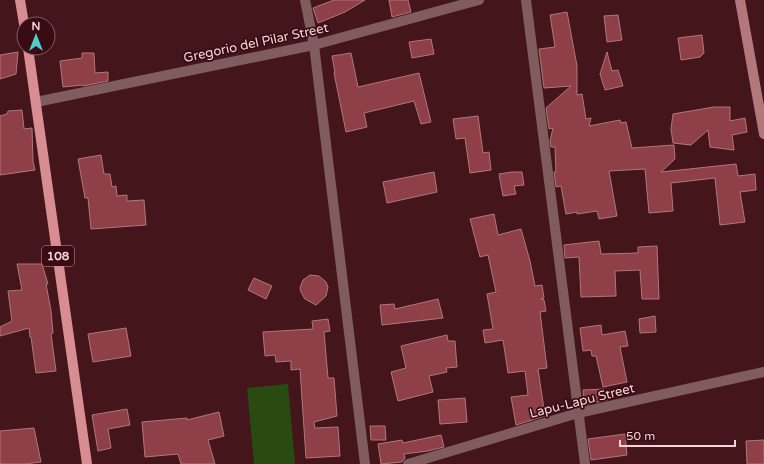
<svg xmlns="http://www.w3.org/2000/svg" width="764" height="464" font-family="'Varela Round',sans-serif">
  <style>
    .green { fill: #294b11 }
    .building { fill: #8e3f48; stroke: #b0777b }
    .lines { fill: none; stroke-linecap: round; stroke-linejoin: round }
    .street { stroke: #805c5e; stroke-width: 10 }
    .secondary { stroke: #b2787b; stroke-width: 10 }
    .primary { stroke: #d88d92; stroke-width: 10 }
    .labels { text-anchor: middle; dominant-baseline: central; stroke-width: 3.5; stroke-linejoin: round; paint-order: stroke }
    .shield { fill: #390c13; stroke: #bb979b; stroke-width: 1 }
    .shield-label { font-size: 12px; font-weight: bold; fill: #f3d3d5 }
    .street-label { font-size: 13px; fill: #f3d3d5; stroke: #390c13 }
  </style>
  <rect width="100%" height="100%" fill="#44161c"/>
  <!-- green -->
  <polygon class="green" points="288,384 295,464 254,464 247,388"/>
  <!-- building -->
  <g class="building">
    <polygon points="334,0 365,0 345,12 318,23 313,8"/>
    <polygon points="389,0 408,0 411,12 392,17"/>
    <polygon points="567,12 577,66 577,95 582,94 586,119 591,118 589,126 620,120 621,123 626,122 632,148 674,145 675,159 661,172 736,164 738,176 755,174 756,190 740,192 745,222 720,225 715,178 671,183 673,211 649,213 645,169 609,171 617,216 599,219 597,211 577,214 577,212 566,214 561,186 556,187 554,172 556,172 555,147 551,147 550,141 553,128 549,129 546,108 571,86 544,88 539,49 555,47 550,15"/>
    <polygon points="618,15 622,40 607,42 604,16"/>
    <polygon points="702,35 704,53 700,57 681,60 678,38"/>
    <polygon points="431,39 434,54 412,58 409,42"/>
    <polygon points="18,52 16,74 0,79 0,55"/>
    <polygon points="607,52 612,71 618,70 623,86 605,90 600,74"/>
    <polygon points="82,53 94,53 95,73 108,72 108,81 83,86 83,85 63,87 60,61 82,58"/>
    <polygon points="351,53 358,87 419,73 431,122 421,124 414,101 364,113 367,127 346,132 334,73 335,73 332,56"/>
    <polygon points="714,107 730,107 730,121 745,118 747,132 732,135 734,150 710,147 708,130 691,145 673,143 671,129 673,114"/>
    <polygon points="22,110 24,129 32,128 33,161 35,170 0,175 0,116 7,114 8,111"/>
    <polygon points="478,116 483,153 489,152 491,170 470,173 465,138 456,139 453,119"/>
    <polygon points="101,155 104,174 110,174 112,187 116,186 117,196 127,195 127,201 144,200 146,225 91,229 88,198 85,198 78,159"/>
    <polygon points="434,172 437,192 387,203 383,182"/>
    <polygon points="512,172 522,172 524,185 514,186 516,194 503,196 499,174"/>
    <polygon points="494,214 498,235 521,229 530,261 535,286 542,285 544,298 541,299 544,300 546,311 540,312 547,368 538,369 545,416 516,425 511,397 528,395 525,371 508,373 503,340 485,343 483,330 493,329 487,294 496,292 488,255 480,257 470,219"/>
    <polygon points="599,241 601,254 638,253 638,247 657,246 659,299 642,299 640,270 615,271 616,296 581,297 579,257 565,258 564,245"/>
    <polygon points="17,264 42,264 48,284 46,284 51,311 53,333 51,334 56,371 36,373 31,337 30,337 29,328 0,336 0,327 12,321 8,291 22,290"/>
    <polygon points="310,275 319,276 326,282 328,287 326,296 316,305 305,299 301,292 300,288 303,280"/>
    <polygon points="254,278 272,286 266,299 248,290"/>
    <polygon points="438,299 443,318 382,325 380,305 394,304 395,309"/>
    <polygon points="655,316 656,332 640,333 639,319"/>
    <polygon points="328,319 330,331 324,332 328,378 334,378 337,416 314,422 315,428 338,427 340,456 306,458 300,369 291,370 291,361 276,362 275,355 265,356 263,332 313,329 312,321"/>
    <polygon points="601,325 602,335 625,331 628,346 620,347 627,382 603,387 596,356 592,356 591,350 583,351 580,328"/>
    <polygon points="126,328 131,356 93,362 88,334"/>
    <polygon points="447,335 448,341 455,341 457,367 446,368 447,372 429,376 433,392 398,401 391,372 406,368 401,346"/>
    <polygon points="604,389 607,400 584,405 583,390"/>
    <polygon points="465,398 467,422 440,424 438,400"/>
    <polygon points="127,409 130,425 108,429 111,448 98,451 92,415"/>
    <polygon points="219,412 224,436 208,440 215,464 181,464 178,454 145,457 142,422 187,418 187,420"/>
    <polygon points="370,426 385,426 386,440 371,440"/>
    <polygon points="34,428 41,462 25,464 0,464 0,431"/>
    <polygon points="625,434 627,455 591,460 588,439"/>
    <polygon points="441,435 444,447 428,451 404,454 405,458 402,462 381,464 378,444 402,440 403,443"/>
    <polygon points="764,440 764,464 747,464 746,441"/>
  </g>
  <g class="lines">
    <!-- street -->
    <g class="street">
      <polyline points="305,0 314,45 365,464"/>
      <polyline points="526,0 585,464"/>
      <polyline points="36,102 314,45 479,0"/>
      <polyline points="408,464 578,413 764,372"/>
    </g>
    <!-- secondary -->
    <polyline class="secondary" points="740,0 764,134"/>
    <!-- primary -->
    <g class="primary">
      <polyline points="20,0 24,24"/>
      <polyline points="28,48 87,464"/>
    </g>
  </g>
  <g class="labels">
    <!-- shield labels -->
    <rect class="shield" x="42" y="246" width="32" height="20" rx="3"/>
    <g class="shield-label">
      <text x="58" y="256">108</text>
    </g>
    <!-- street labels -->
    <g class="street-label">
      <text transform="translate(256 43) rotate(-12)">Gregorio del Pilar Street</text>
      <text transform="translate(582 401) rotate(-14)">Lapu-Lapu Street</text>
    </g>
  </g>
  <!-- north arrow -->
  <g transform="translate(36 36)"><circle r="19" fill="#390c13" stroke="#835c61"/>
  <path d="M0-3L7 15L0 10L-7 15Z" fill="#52cdcd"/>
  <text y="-6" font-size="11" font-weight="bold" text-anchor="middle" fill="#f3d3d5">N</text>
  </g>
  <!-- scale -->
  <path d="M620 440v6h115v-6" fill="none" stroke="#f3d3d5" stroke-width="2"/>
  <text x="626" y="440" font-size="12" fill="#f3d3d5" stroke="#390c13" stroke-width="3" paint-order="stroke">50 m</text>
</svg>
